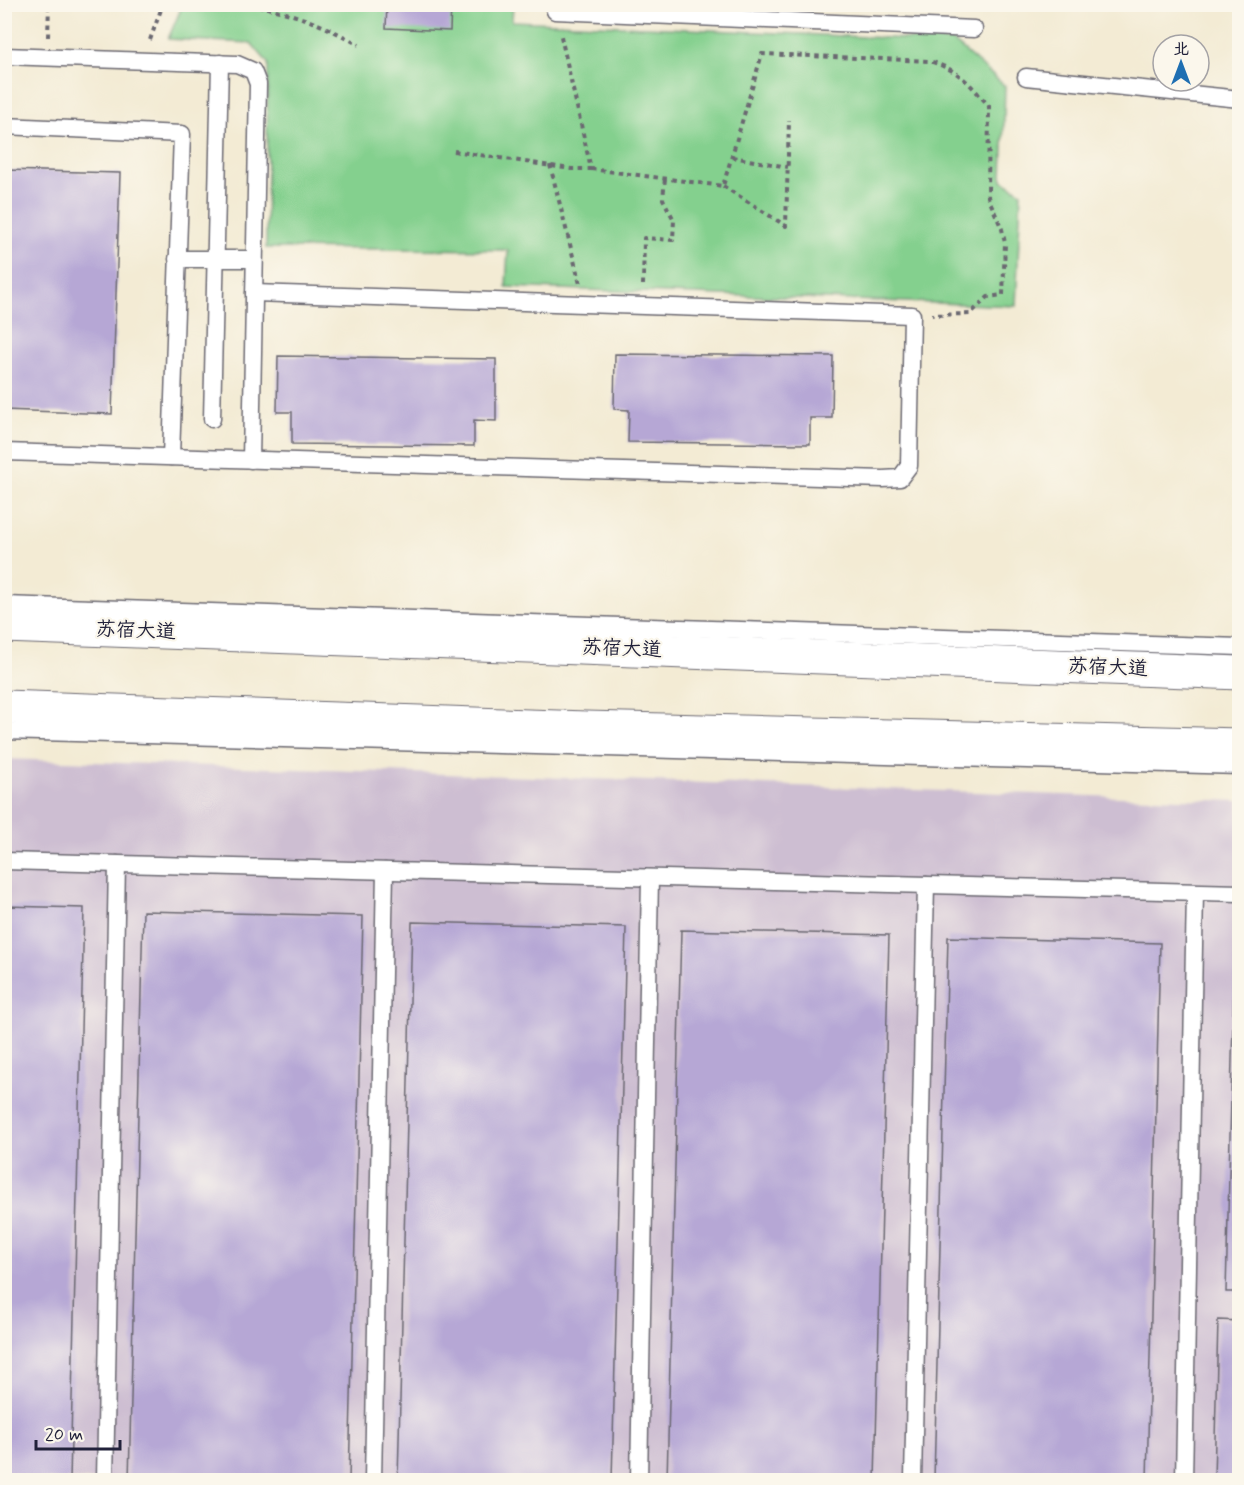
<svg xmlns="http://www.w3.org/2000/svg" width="1244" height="1485" font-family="Mynerve,'LXGW WenKai TC',sans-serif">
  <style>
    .industrial { fill: #cdbed2 }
    .green { fill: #84d08e; stroke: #537964; stroke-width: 1.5 }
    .building { fill: #b6a7d5 }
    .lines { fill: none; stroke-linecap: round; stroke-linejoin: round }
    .lane-casing { stroke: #6b6871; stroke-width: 19 }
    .primary-casing { stroke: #6b6871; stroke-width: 35 }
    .path { stroke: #6b6871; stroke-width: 4; stroke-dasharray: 4.5 4.5; stroke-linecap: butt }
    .lane { stroke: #fff; stroke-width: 16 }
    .primary { stroke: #fff; stroke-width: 33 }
    .labels { text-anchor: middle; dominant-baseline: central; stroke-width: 4.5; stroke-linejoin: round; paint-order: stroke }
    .street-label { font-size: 20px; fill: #22223b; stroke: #fbf7ec }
  </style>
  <rect width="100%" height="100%" fill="#fbf7ec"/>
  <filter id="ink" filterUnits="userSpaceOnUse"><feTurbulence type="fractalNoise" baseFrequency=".0167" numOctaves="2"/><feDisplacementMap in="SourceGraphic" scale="12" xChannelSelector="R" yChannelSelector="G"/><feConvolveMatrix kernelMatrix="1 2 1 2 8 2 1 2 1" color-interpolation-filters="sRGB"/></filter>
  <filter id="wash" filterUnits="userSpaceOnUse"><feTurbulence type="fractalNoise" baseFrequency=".008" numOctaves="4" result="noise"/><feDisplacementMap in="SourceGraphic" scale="24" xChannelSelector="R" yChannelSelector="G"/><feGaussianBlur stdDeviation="1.35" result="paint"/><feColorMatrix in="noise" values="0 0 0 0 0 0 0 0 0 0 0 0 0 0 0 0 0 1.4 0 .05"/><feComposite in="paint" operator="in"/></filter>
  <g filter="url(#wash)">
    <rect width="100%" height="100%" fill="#f3ebd4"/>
    <!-- industrial -->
    <polygon class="industrial" points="5,759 1239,801 1239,1480 5,1480"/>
    <!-- green -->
    <polygon class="green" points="513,4 512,21 953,41 1005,86 1002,180 1021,192 1016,306 506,287 508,250 266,248 268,63 251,43 168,39 180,11 180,5"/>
    <g id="blocks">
      <!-- building -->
      <g class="building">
        <polygon points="387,4 451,4 450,31 386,28"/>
        <polygon points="4,170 120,173 112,414 4,410"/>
        <polygon points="615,354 833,356 832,418 810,418 810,444 628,442 629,410 614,409"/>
        <polygon points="278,356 496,359 496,421 474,420 474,446 292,444 292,412 277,412"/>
        <polygon points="4,906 84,908 70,1480 4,1480"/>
        <polygon points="143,911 363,916 349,1480 129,1480"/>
        <polygon points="412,922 626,927 612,1480 398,1480"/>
        <polygon points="681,930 889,935 875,1480 667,1480"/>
        <polygon points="948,937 1160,943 1147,1480 934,1480"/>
        <polygon points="1235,943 1240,943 1240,1292 1226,1292"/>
        <polygon points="1218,1320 1240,1321 1240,1480 1214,1480"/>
      </g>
    </g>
  </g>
  <g filter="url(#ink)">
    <use href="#blocks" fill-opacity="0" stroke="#6b6871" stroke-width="1.5"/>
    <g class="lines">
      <!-- lane casing -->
      <g class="lane-casing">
        <g id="lane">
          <polyline points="556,4 555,11 974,29"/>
          <polyline points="4,56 237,64 253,71 258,84 251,460"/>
          <polyline points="1026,77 1240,99"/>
          <polyline points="4,126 182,134 171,457"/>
          <polyline points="177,259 254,259"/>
          <polyline points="212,419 220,63"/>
          <polyline points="4,452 883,479 900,478 909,466 912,315 254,293"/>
          <polyline points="4,605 1240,647"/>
          <polyline points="4,731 1240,766"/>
          <polyline points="4,861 1240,893"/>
          <polyline points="105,1480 117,864"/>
          <polyline points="373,1480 385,871"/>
          <polyline points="639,1480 650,878"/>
          <polyline points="913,1480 926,885"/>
          <polyline points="1184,1480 1195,892"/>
        </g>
      </g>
      <!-- primary casing -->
      <g class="primary-casing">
        <g id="primary">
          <polyline points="4,626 1240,673"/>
          <polyline points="4,707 586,728 1240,745"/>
        </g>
      </g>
      <!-- path -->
      <g class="path">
        <path d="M249,4C290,12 324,24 359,45"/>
        <polyline points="48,37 49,4"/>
        <polyline points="150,40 163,4"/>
        <polyline points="454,151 571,169 591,169 560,32"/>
        <polyline points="732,157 788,167"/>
        <polyline points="550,165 580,284"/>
        <path d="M591,169L723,186L762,54L930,61C961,72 968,82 989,106L988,197L1002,229L1005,243L1003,295L988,297L970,314L932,315"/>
        <polyline points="723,186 786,226 789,120"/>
        <polyline points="643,285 644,238 673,240 674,220 663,199 665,178"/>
      </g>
      <!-- lane -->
      <use href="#lane" class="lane"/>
      <!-- primary -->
      <use href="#primary" class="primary"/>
    </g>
  </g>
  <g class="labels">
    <!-- street labels -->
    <g class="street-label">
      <text transform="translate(136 631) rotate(2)">苏宿大道</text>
      <text transform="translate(622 649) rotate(2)">苏宿大道</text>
      <text transform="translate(1108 668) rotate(2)">苏宿大道</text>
    </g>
  </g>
  <!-- margin -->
  <rect width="1244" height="1485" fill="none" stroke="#fbf7ec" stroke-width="24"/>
  <!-- north arrow -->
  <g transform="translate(1181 63)"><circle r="28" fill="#fbf7ec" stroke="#a4a2a5" stroke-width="1.5"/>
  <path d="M0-4.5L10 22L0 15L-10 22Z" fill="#1f6fb2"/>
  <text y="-9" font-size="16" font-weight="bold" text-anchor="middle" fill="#22223b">北</text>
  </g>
  <!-- scale -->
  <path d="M36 1440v9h84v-9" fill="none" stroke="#22223b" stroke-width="3"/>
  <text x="45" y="1440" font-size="18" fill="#22223b" stroke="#fbf7ec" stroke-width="4.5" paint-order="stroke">20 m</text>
</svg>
